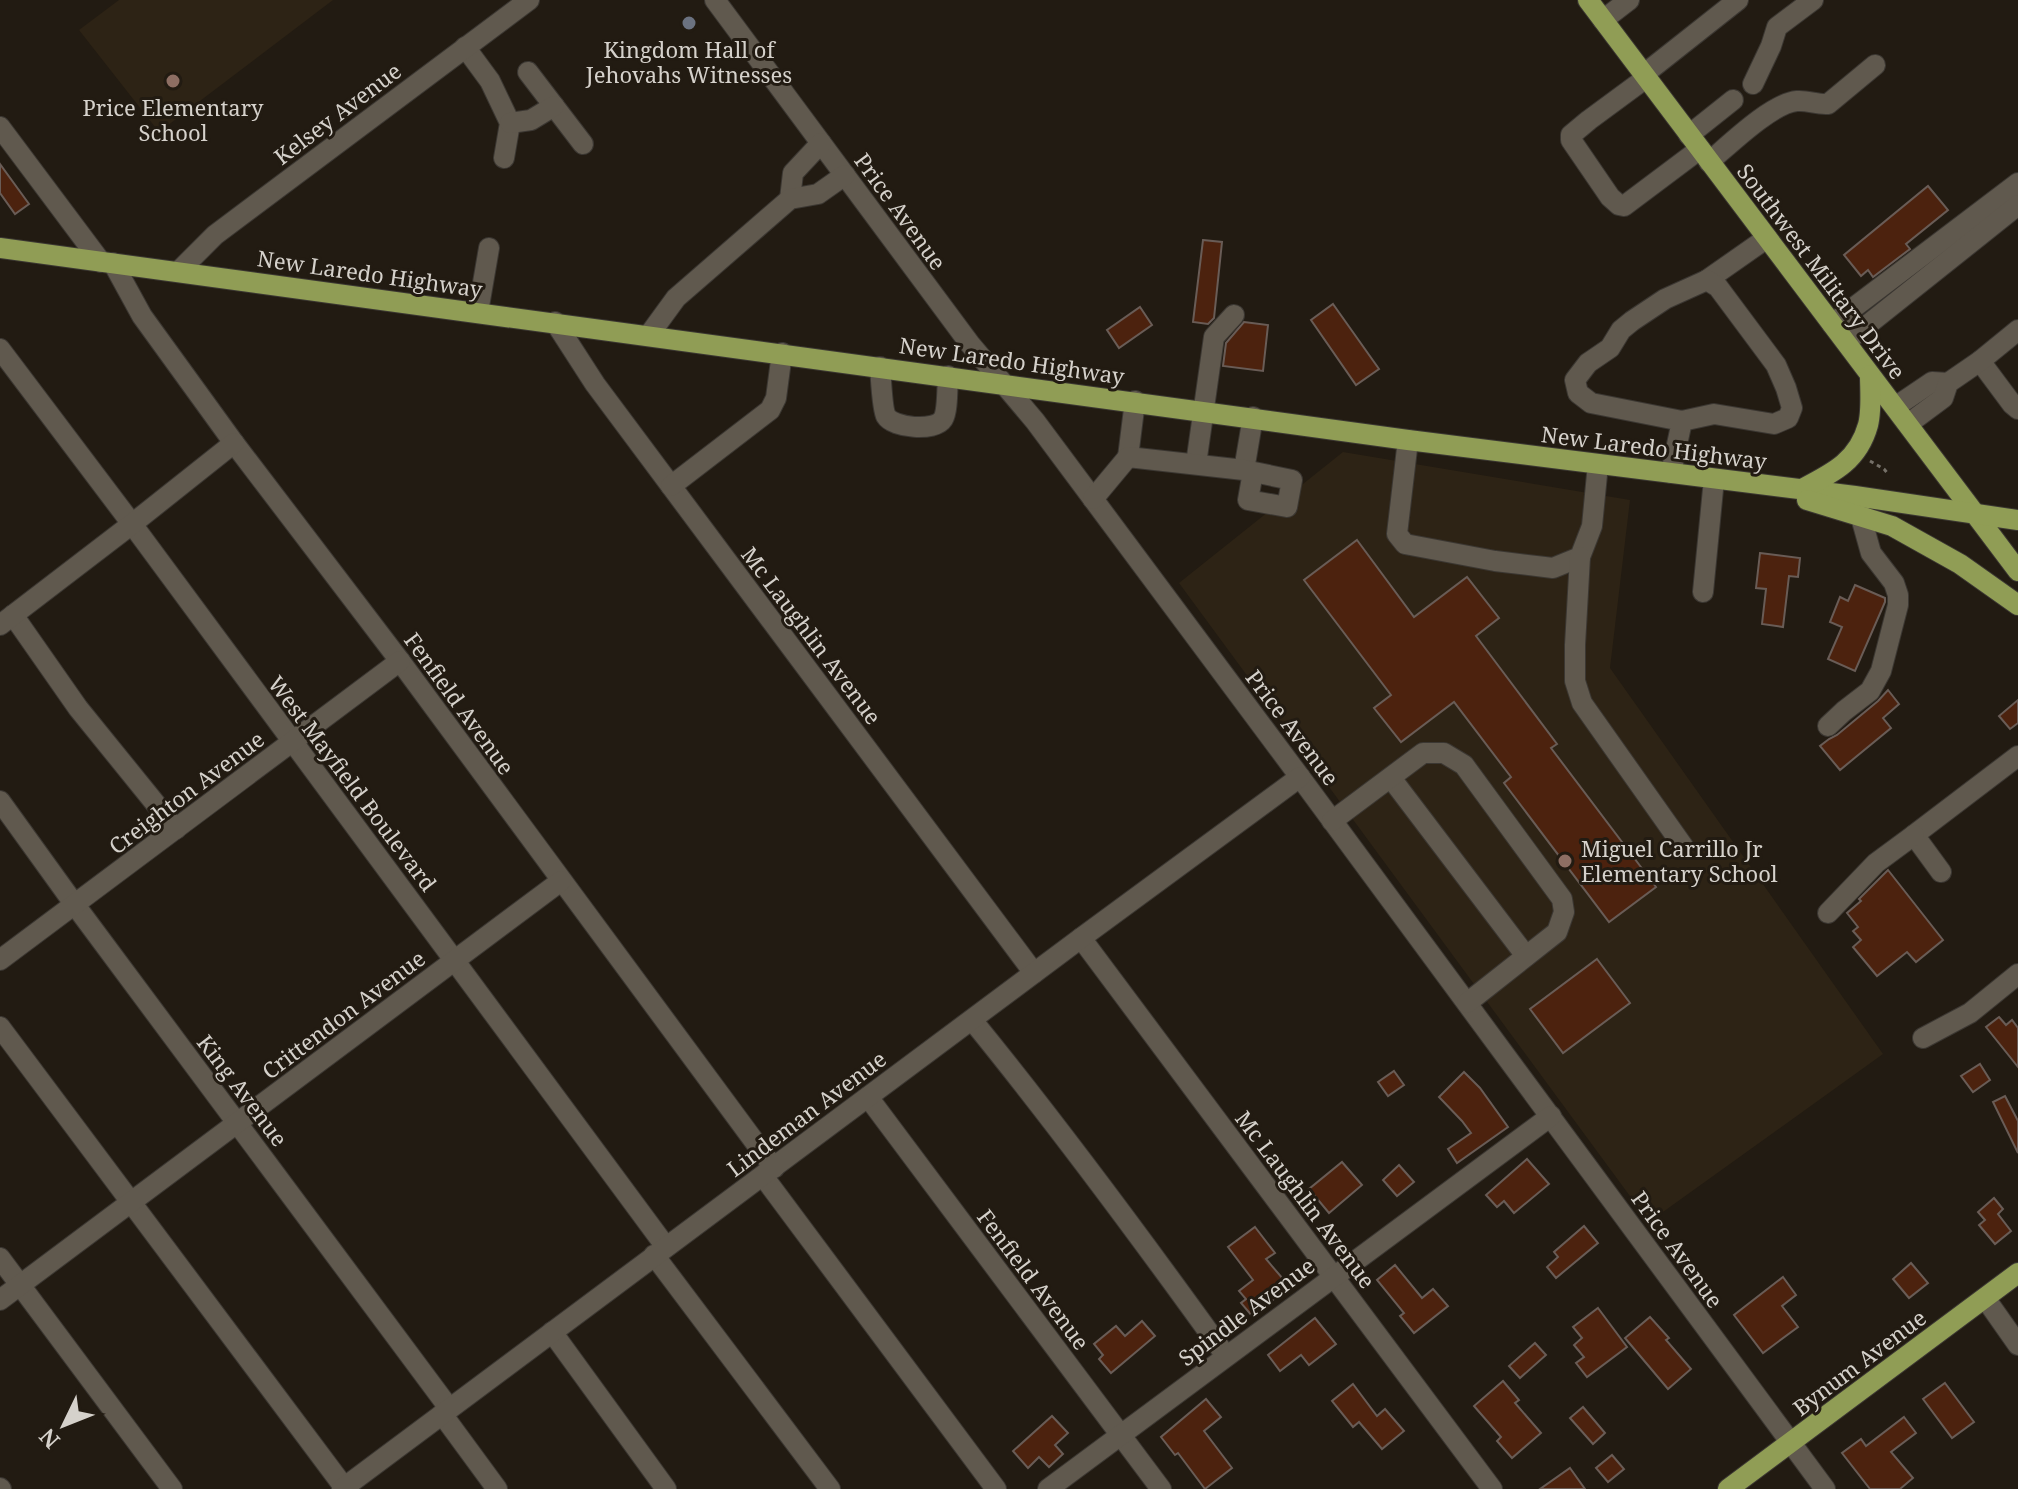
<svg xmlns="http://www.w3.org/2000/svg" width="2018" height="1489" font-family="'Noto Serif',serif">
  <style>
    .built { fill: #2d2315 }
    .building { fill: #4c220e; stroke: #695c56; stroke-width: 2 }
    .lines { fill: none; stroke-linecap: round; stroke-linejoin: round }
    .minor-casing { stroke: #3b3732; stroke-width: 22 }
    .major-casing { stroke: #3b3732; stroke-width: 22 }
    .path { stroke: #757068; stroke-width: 3; stroke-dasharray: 4 4; stroke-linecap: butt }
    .minor { stroke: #60594e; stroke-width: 20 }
    .major { stroke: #909d55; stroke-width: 20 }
    .worship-dot { fill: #6b7280; stroke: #221b12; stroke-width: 3 }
    .education-dot { fill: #8d6e63; stroke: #221b12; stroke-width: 3 }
    .labels { text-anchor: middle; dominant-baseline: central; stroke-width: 6; stroke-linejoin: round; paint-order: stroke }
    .poi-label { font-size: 22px; fill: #d5d1cb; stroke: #221b12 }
    .street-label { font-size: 22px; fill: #d5d1cb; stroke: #221b12 }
  </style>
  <rect width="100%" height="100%" fill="#221b12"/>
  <!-- built -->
  <g class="built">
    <polygon points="119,0 333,0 159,132 79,30"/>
    <polygon points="1343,452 1630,500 1610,668 1883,1054 1649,1222 1179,583"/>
  </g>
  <!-- building -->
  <g class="building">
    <polygon points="0,164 29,204 15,214 0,193"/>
    <polygon points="1928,186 1948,210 1906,244 1910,249 1873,277 1868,270 1861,276 1844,255"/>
    <polygon points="1203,240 1222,242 1214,318 1208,324 1193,322"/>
    <polygon points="1333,304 1379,369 1356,385 1311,320"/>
    <polygon points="1140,307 1152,325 1119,348 1107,330"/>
    <polygon points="1244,322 1268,325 1263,371 1223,366 1226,343"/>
    <polygon points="1357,540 1414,617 1467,577 1499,618 1476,636 1557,744 1551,748 1656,887 1609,922 1504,783 1511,777 1454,702 1401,742 1374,708 1391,695 1304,580"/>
    <polygon points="1760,553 1800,558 1798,577 1789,576 1783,627 1762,624 1766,589 1756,588"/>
    <polygon points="1855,585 1885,598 1885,602 1855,671 1828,659 1842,627 1830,622 1840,597 1848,601"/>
    <polygon points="1888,690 1899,704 1883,718 1891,728 1840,770 1820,746 1829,739 1837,735 1878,701"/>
    <polygon points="2018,700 2018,723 2010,729 1999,716"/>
    <polygon points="1888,870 1943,940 1916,962 1907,952 1877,976 1853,947 1861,940 1853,931 1858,927 1847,913 1861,901 1859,899"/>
    <polygon points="1597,959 1630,1003 1563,1053 1530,1009"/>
    <polygon points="1999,1017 2006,1025 2012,1020 2018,1028 2018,1067 1986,1027"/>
    <polygon points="1980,1064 1990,1080 1973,1092 1961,1076"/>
    <polygon points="1394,1071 1404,1085 1388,1096 1378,1082"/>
    <polygon points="1464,1072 1480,1088 1508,1127 1457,1163 1448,1149 1471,1133 1462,1121 1439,1097"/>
    <polygon points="2005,1096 2018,1121 2018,1153 1993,1102"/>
    <polygon points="1527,1159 1549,1184 1514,1213 1504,1201 1497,1207 1486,1195"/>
    <polygon points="1342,1162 1362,1185 1329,1213 1309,1189"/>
    <polygon points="1399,1165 1414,1182 1397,1196 1383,1180"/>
    <polygon points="1994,1198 2003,1209 1998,1214 2011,1231 1995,1244 1979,1225 1985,1220 1978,1212"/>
    <polygon points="1584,1226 1598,1243 1556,1278 1547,1267 1558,1257 1554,1252"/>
    <polygon points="1255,1227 1275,1253 1266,1259 1289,1286 1253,1317 1241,1303 1246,1299 1239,1291 1253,1280 1228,1247"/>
    <polygon points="1911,1263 1928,1283 1909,1298 1893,1279"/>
    <polygon points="1395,1265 1422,1298 1433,1289 1448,1306 1414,1333 1400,1316 1404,1313 1377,1280"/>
    <polygon points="1783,1277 1796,1295 1782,1306 1798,1327 1763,1353 1734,1315"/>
    <polygon points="1598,1308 1627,1347 1587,1377 1576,1363 1584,1357 1574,1345 1582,1338 1573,1327"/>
    <polygon points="1650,1317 1669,1338 1666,1340 1691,1369 1668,1389 1625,1338"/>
    <polygon points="1315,1318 1336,1344 1309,1365 1301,1355 1280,1371 1268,1355"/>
    <polygon points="1142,1321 1155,1336 1111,1373 1099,1359 1103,1355 1094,1344 1116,1326 1125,1336"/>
    <polygon points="1535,1343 1546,1355 1520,1378 1509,1366"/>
    <polygon points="1503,1381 1519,1400 1515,1403 1541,1433 1512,1458 1497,1441 1501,1437 1474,1406"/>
    <polygon points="1945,1383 1974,1422 1952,1438 1923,1399"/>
    <polygon points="1353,1384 1377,1416 1385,1409 1404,1431 1382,1449 1359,1422 1353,1427 1332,1401"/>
    <polygon points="1206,1399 1221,1417 1204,1431 1232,1468 1205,1489 1178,1453 1175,1455 1161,1437"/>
    <polygon points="1583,1407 1605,1433 1593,1444 1570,1418"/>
    <polygon points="1052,1416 1068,1433 1055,1445 1063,1454 1049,1467 1039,1457 1028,1468 1013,1451"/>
    <polygon points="1904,1417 1916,1433 1891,1452 1913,1478 1900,1489 1870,1489 1842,1453 1861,1439 1866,1446"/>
    <polygon points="1612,1455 1624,1469 1608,1482 1596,1468"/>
    <polygon points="1570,1468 1585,1489 1540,1489"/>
  </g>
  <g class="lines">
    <!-- minor casing -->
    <g class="minor-casing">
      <g id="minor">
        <polyline points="715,0 970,344 1035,421 1300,777 1825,1489"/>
        <polyline points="1603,20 1629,0"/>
        <polyline points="465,47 490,81 510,123 504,158"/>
        <polyline points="528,72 583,144"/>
        <polyline points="1643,75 1738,0"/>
        <polyline points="1646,78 1589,120 1571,135 1571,140 1610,197 1619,205 1624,206 1700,149"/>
        <polyline points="1753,84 1771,46 1777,27 1813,0"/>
        <polyline points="510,123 531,120 554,106"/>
        <polyline points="0,127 101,262"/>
        <polyline points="1689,135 1733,100"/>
        <path d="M1709,162C1729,145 1772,103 1797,101C1808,100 1817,105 1828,104L1875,65"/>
        <polyline points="790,199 793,173 821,143"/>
        <polyline points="113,263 142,316 234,443 400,661 774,1168"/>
        <polyline points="179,271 215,235 529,0"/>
        <polyline points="1707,280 1767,238"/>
        <polyline points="478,312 489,248"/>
        <polyline points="555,322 595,384 1034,973"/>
        <polyline points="1832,324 2018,183"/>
        <polyline points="649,335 676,298 790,199 818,194 845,175"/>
        <polyline points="1846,342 2018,205"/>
        <polyline points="0,349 132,524 666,1247"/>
        <polyline points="1980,361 2012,404 2018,409"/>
        <path d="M880,367C881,377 882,409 886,416C893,428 935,432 943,419C948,411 947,387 948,376"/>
        <polyline points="1895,407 1932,382 1948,383"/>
        <polyline points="1908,424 1943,398 1948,383 1980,361 2018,330"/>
        <polyline points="1408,440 1397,534 1405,544 1495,561 1553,568 1580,557 1592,526 1598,464"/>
        <polyline points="1128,457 1135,401"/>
        <polyline points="1196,464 1214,337 1234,315"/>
        <polyline points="1244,470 1253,417"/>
        <polyline points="1671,473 1682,421 1714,414 1774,424 1788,418 1792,408 1786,388 1776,365 1718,287 1707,280 1665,299 1632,321 1621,330 1610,348 1588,363 1575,380 1578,393 1591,403 1682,421"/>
        <polyline points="671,486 770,410 776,398 782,353"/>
        <polyline points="1093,499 1128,457 1244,470 1292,480 1287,507 1248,500 1253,472"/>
        <polyline points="1580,557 1575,645 1575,681 1582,703 1683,846"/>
        <polyline points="1703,592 1714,479"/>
        <polyline points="13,615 78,708 176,829"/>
        <polyline points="0,625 132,524 234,443"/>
        <polyline points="1828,726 1844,711 1870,691 1881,671 1898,605 1898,595 1894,583 1871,553 1857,503"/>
        <polyline points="1391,778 1526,956"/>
        <polyline points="0,801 75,905 449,1408"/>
        <polyline points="1332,821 1423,753 1444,753 1464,765 1562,899 1564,912 1557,932 1467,1003"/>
        <polyline points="1941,872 1914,835 2018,756"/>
        <polyline points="1828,913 1876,863 1914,835"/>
        <polyline points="1081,938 1492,1489"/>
        <polyline points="0,960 400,661"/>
        <path d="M972,1020C1060,1128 1144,1242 1226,1356"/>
        <polyline points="0,1027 344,1487"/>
        <polyline points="1923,1038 1970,1013 2018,974"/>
        <polyline points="868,1097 1161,1489"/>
        <polyline points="763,1176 996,1489"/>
        <polyline points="654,1255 830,1489"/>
        <polyline points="0,1258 172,1489"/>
        <polyline points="1985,1298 2018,1345"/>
        <polyline points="0,1300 561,881"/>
        <polyline points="552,1332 666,1489"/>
        <polyline points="442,1414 497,1489"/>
        <polyline points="0,1488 1,1489"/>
        <polyline points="342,1489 1081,938 1300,777"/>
        <polyline points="1048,1489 1551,1116"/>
      </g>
    </g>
    <!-- major casing -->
    <g class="major-casing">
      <g id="major">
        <polyline points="1588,0 2018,571"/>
        <polyline points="0,248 1408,440 1855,496 2018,520"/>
        <path d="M1802,489C1833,473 1858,461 1868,425C1872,410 1870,390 1870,375"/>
        <polyline points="1807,500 1892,526 1960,564 2018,605"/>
        <polyline points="1728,1489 2018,1273"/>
      </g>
    </g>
    <!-- path -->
    <polyline class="path" points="1870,461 1884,469 1889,475"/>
    <!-- minor -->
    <use href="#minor" class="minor"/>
    <!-- major -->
    <use href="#major" class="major"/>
  </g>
  <!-- markers -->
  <circle class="worship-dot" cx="689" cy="23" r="8"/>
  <g class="education-dot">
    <circle cx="173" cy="81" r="8"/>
    <circle cx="1565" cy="861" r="8"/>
  </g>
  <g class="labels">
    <!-- poi labels -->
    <g class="poi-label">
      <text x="689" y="49">Kingdom Hall of<tspan x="689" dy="25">Jehovahs Witnesses</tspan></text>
      <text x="173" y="107">Price Elementary<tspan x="173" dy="25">School</tspan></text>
      <text x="1581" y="848" text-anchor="start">Miguel Carrillo Jr<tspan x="1581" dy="25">Elementary School</tspan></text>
    </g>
    <!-- street labels -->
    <g class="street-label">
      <text transform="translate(337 113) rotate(-37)">Kelsey Avenue</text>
      <text transform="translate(901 211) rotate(54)">Price Avenue</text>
      <text transform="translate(1822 271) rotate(53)">Southwest Military Drive</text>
      <text transform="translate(370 273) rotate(8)">New Laredo Highway</text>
      <text transform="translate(1012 360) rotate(8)">New Laredo Highway</text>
      <text transform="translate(1654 447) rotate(7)">New Laredo Highway</text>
      <text transform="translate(812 635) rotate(53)">Mc Laughlin Avenue</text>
      <text transform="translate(460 703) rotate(54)">Fenfield Avenue</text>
      <text transform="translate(1293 727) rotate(53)">Price Avenue</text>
      <text transform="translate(353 783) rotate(53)">West Mayfield Boulevard</text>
      <text transform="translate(186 792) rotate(-37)">Creighton Avenue</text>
      <text transform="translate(343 1014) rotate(-37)">Crittendon Avenue</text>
      <text transform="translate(243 1090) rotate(53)">King Avenue</text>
      <text transform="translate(806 1113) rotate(-37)">Lindeman Avenue</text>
      <text transform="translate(1306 1199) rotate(53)">Mc Laughlin Avenue</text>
      <text transform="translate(1678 1249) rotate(54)">Price Avenue</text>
      <text transform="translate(1034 1279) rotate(53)">Fenfield Avenue</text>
      <text transform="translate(1246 1311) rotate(-37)">Spindle Avenue</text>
      <text transform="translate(1859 1362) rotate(-37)">Bynum Avenue</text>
    </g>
  </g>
  <!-- north arrow -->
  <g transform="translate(64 1425) rotate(227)" stroke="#221b12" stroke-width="6" paint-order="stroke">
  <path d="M0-6L14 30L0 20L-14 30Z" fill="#d5d1cb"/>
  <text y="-12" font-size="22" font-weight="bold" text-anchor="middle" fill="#d5d1cb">N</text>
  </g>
</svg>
